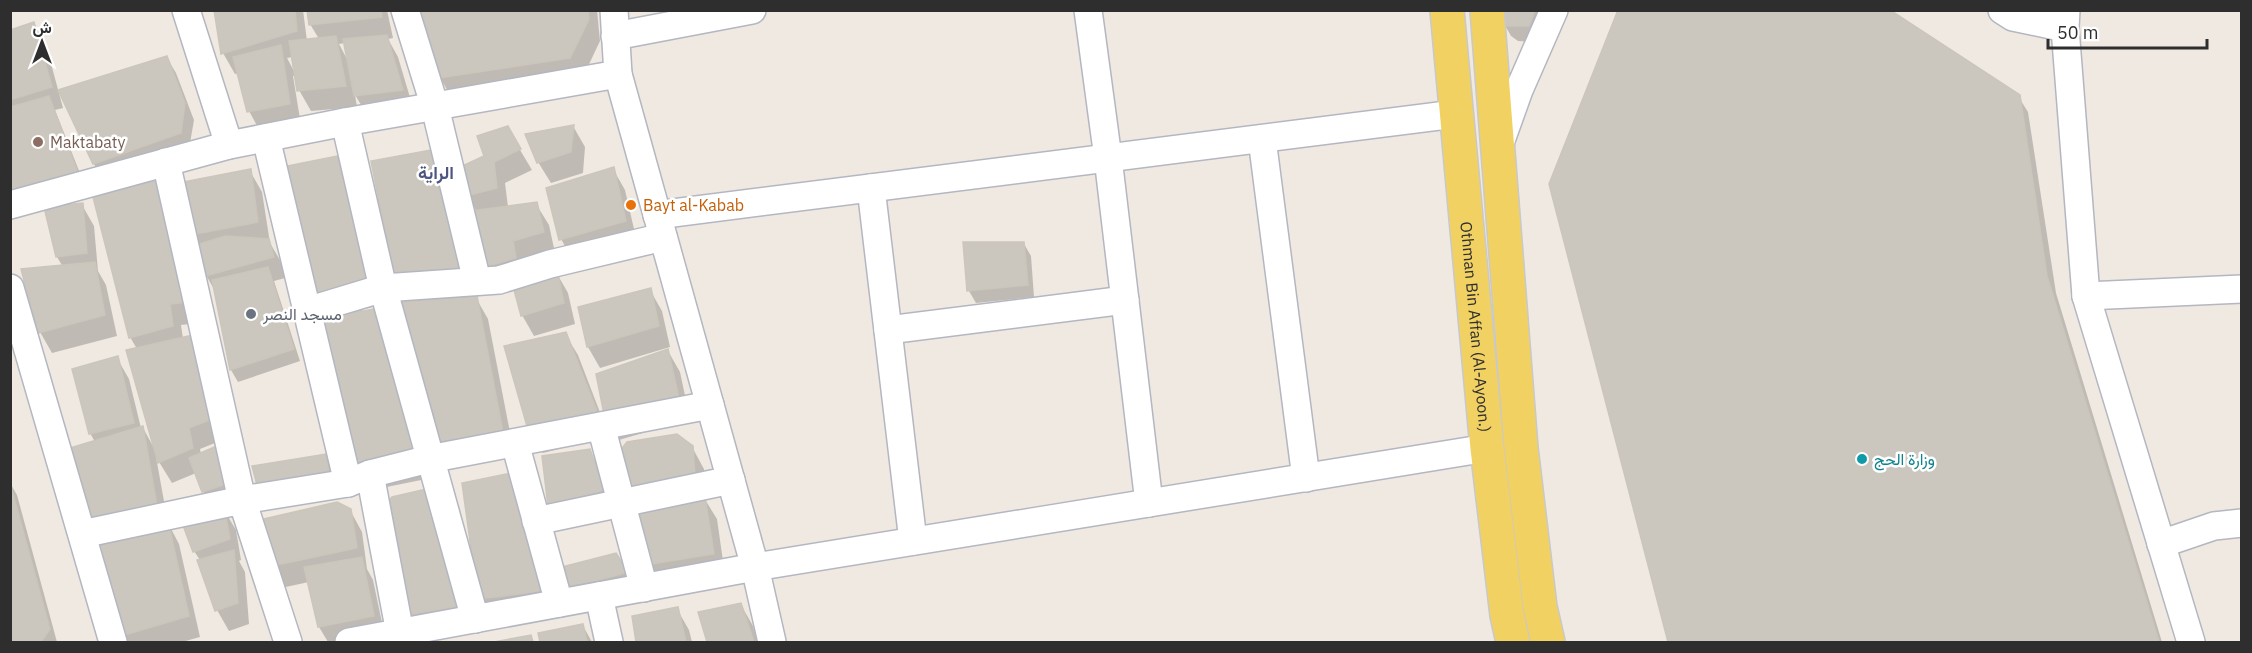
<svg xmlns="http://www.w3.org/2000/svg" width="2252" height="653" font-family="'IBM Plex Sans',Vazirmatn,sans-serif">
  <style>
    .shadow { fill: #0003; fill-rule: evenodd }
    .building { fill: #cbc7bf; stroke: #cbc5ba; stroke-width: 1.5 }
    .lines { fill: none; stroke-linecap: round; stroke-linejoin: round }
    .minor-casing { stroke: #b4b7c1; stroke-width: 30 }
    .major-casing { stroke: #c9c9c9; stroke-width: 36 }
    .minor { stroke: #fff; stroke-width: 27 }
    .major { stroke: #f2d163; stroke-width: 33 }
    .education-dot { fill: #8d6e63; stroke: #fff; stroke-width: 2 }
    .food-dot { fill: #e8710a; stroke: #fff; stroke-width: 2 }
    .worship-dot { fill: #6b7280; stroke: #fff; stroke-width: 2 }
    .culture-dot { fill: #0f9aa8; stroke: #fff; stroke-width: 2 }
    .labels { text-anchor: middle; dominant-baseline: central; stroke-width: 5; stroke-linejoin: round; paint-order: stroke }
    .education-label { font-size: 16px; fill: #785e54; stroke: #fff; text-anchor: start }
    .food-label { font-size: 16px; fill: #c56008; stroke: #fff; text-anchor: start }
    .worship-label { font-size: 16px; fill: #5b616d; stroke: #fff; text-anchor: start }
    .street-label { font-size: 16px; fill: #2e2e2e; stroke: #fff }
    .culture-label { font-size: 16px; fill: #0d838f; stroke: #fff; text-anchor: start }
    .neighbourhood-label { font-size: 18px; font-weight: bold; fill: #4d5680; stroke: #fff }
  </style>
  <rect width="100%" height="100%" fill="#efe9e1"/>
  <!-- shadow -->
  <g class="shadow">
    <path d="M215,10H303L307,41L319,39L310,24L309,10H387L393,38L388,39L398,57L414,111L368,116L355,95L357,107L311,111L299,90L296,76H293L301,125L261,133L249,111L239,73L235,74L223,53ZM345,43L348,61L339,44ZM293,57L295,73L287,58Z"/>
    <polygon points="421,10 597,10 600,41 582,79 452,99 440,77"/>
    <polygon points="1501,10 1549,10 1538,42 1518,41 1511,36 1502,20"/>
    <polygon points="34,24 46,45 63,108 55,110 87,191 10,211 10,32"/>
    <polygon points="167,58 176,73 194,120 189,149 103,179 94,164"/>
    <polygon points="2018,96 2028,112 2056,293 2162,642 1670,642 1551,184"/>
    <polygon points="573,126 585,147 583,173 551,183 538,162"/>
    <polygon points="507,128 532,170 505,183 508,207 536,204 549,225 555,253 528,279 483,267 477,212 467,195 486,157"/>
    <polygon points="337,157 349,179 384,304 362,310 362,313 420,455 426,479 372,490 321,320"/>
    <polygon points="613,169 625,190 637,242 573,260 561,239"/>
    <polygon points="250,171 262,192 270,243 281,262 285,278 274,281 300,361 238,382 231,370 215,291 206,275 192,235"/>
    <polygon points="156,182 200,323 181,325 183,339 225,439 200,449 201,454 231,468 224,510 236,530 241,560 239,561 245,572 249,624 229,631 217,610 200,560 194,551 215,512 203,491 196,473 172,483 156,457 168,523 179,544 200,637 182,642 126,642 122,635 89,517 95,442 90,433 117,358 129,379 141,428 143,428 154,448 137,349 130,337"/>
    <polygon points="82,205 94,226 98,271 106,285 117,336 52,353 40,332 63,267 57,257"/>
    <polygon points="1024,244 1031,256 1034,297 976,303 969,291"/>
    <polygon points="556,272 568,293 575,324 534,336 522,315"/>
    <polygon points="650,290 662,311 670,347 600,368 588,347 580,308"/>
    <polygon points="476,298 488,319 514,453 450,469 438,448"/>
    <polygon points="565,334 578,355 609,436 543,453 530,432"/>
    <polygon points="668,351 680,372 690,419 619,440 606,419"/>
    <polygon points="692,447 704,469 706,497 704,498 717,519 725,575 660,586 648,565"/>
    <polygon points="589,451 601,472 615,511 561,527 544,457"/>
    <polygon points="326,456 338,477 341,495 272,509 260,488"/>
    <polygon points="516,473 555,612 491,620 479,599"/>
    <polygon points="10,483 17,495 57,642 10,642"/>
    <polygon points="433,496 473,627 421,635 409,614"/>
    <polygon points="350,510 362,532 367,569 373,580 385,637 358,642 328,642 319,627 309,582 281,588 261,531"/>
    <polygon points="615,555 638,594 570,588"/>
    <polygon points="741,605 753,626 758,642 709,642 700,613"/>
    <polygon points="677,609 689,630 692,642 638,642 633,617"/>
    <polygon points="583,626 592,642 541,642 540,634"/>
  </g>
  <!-- building -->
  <g class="building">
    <polygon points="214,10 295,10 297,31 221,54"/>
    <polygon points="307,10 381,10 382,17 309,25"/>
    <polygon points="420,10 588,10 589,19 570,58 439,78"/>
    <polygon points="1500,10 1535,10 1529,26 1508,26 1500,21"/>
    <polygon points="1618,10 1890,10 2020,95 2047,276 2159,642 1668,642 1549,184"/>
    <polygon points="34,22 52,87 10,100 10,30"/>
    <polygon points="387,35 403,90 354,96 343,39"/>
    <polygon points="336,36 346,86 297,91 289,41"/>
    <polygon points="281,45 290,104 247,112 233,57"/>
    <polygon points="167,56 185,103 181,133 93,164 58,90"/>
    <polygon points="49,96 79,176 10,194 10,107"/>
    <polygon points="574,125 571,152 537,163 525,134"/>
    <polygon points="508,126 521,149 494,162 497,188 466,196 456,169 484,156 477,136"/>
    <polygon points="436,149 464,274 394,277 371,161"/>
    <polygon points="337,156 373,282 314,300 287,166"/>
    <polygon points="614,167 626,221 559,240 546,188"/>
    <polygon points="251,169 258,222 190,235 183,182"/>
    <polygon points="157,180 189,302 170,304 173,326 129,338 93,197"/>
    <polygon points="537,202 544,232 513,241 516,258 481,268 471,211"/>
    <polygon points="83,203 87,253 56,257 44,207"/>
    <polygon points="225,236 269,239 274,257 205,276 193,246"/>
    <polygon points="963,242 1024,242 1028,285 967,291"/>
    <polygon points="95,262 105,315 38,333 21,269"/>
    <polygon points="268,267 294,349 230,370 212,280"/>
    <polygon points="557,270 564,303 521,316 513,286"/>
    <polygon points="651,288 659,326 587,347 578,307"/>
    <polygon points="477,296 503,432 437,448 402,302"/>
    <polygon points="379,308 415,458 359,469 319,319"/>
    <polygon points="566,332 598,414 529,433 504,346"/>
    <polygon points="198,334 214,418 189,428 193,448 158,463 126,350"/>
    <polygon points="668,349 679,398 605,419 596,374"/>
    <polygon points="118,356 134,423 89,434 72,369"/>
    <polygon points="143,426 157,506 88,518 70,448"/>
    <polygon points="677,434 693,446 695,476 629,492 615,457 627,442"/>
    <polygon points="219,445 229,483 202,492 189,458"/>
    <polygon points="590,449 604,490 548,506 542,456"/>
    <polygon points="326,454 329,474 258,489 252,466"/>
    <polygon points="516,472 544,591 478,599 462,483"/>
    <polygon points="10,483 50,629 41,642 10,642"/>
    <polygon points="427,489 462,606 407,615 382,510 392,497"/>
    <polygon points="705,497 714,554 646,565 635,504"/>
    <polygon points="337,502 351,509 357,548 267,567 259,531 264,519"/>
    <polygon points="224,507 230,539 193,552 181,520"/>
    <polygon points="168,521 189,616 121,636 96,539"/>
    <polygon points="234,550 238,603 215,611 197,560"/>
    <polygon points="616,553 628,572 568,589 558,568"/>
    <polygon points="362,557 374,616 318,627 304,567"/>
    <polygon points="741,603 754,642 707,642 698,612"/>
    <polygon points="678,607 686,642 636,642 632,616"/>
    <polygon points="583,624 587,642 540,642 538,633"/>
    <polygon points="531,635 533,642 494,642"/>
  </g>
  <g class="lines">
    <!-- minor casing -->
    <g class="minor-casing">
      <g id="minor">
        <polyline points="186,10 229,145"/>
        <polyline points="405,10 435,107 477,281"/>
        <polyline points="614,10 618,74 755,567 772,642"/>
        <polyline points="1088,10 1108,158 1149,503"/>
        <polyline points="2002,10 2013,17 2065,28"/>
        <polyline points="2066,10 2065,28 2086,296 2191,642"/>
        <polyline points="615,36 752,10"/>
        <polyline points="345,122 383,288 475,619"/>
        <polyline points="266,138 348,483"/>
        <polyline points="1262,139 1306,478"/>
        <polyline points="1499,146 1519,90 1554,10"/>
        <polyline points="166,162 242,500 348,483 370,474 429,459 710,405"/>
        <polyline points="871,188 913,541"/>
        <polyline points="10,205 229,145 345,122 618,74"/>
        <polyline points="657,215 1455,114"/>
        <polyline points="10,288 113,642"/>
        <polyline points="2086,296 2242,289"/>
        <polyline points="307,311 383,288 499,280 550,264 663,237"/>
        <polyline points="888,330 1125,300"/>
        <polyline points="601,426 644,588"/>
        <polyline points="515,443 559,603"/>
        <polyline points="370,474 400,633"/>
        <polyline points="536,521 731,480"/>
        <polyline points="82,534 242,500 288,642"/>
        <polyline points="2161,544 2214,526 2242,523"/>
        <polyline points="599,596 609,642"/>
        <polyline points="349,642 755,567 1487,448"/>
      </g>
    </g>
    <!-- major casing -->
    <g class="major-casing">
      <g id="major">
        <path id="s1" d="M1447,10L1487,448L1507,615L1513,642"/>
        <polyline points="1487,10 1521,448 1540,607 1548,642"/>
      </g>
    </g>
    <!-- minor -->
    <use href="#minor" class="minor"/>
    <!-- major -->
    <use href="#major" class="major"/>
  </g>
  <!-- markers -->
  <circle class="education-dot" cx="38" cy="142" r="6"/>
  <circle class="food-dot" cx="631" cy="205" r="6"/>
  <circle class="worship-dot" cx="251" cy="314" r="6"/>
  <circle class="culture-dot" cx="1862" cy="459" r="6"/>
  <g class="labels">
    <!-- education labels -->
    <g class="education-label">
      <text x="50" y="142">Maktabaty</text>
    </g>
    <!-- food labels -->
    <g class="food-label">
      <text x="643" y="205">Bayt al-Kabab</text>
    </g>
    <!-- worship labels -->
    <g class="worship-label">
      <text x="263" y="314">مسجد النصر</text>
    </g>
    <!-- street labels -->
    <g class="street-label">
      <text stroke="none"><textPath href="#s1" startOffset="318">Othman Bin Affan (Al-Ayoon.)</textPath></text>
    </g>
    <!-- culture labels -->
    <g class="culture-label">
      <text x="1874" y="459">وزارة الحج</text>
    </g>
    <!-- neighbourhood labels -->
    <g class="neighbourhood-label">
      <text x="436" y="172">الراية</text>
    </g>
  </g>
  <!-- border -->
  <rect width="2252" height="653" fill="none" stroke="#2e2e2e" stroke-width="24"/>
  <!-- north arrow -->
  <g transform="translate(42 42)" stroke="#ffffff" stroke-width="4.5" paint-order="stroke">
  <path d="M0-4.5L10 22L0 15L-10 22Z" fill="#2e2e2e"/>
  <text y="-9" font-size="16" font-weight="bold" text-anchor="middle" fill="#2e2e2e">ش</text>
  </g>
  <!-- scale -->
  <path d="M2048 39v9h159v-9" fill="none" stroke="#2e2e2e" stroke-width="3"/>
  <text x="2057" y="39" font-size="18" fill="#2e2e2e" stroke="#ffffff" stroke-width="4.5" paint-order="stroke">50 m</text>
</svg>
